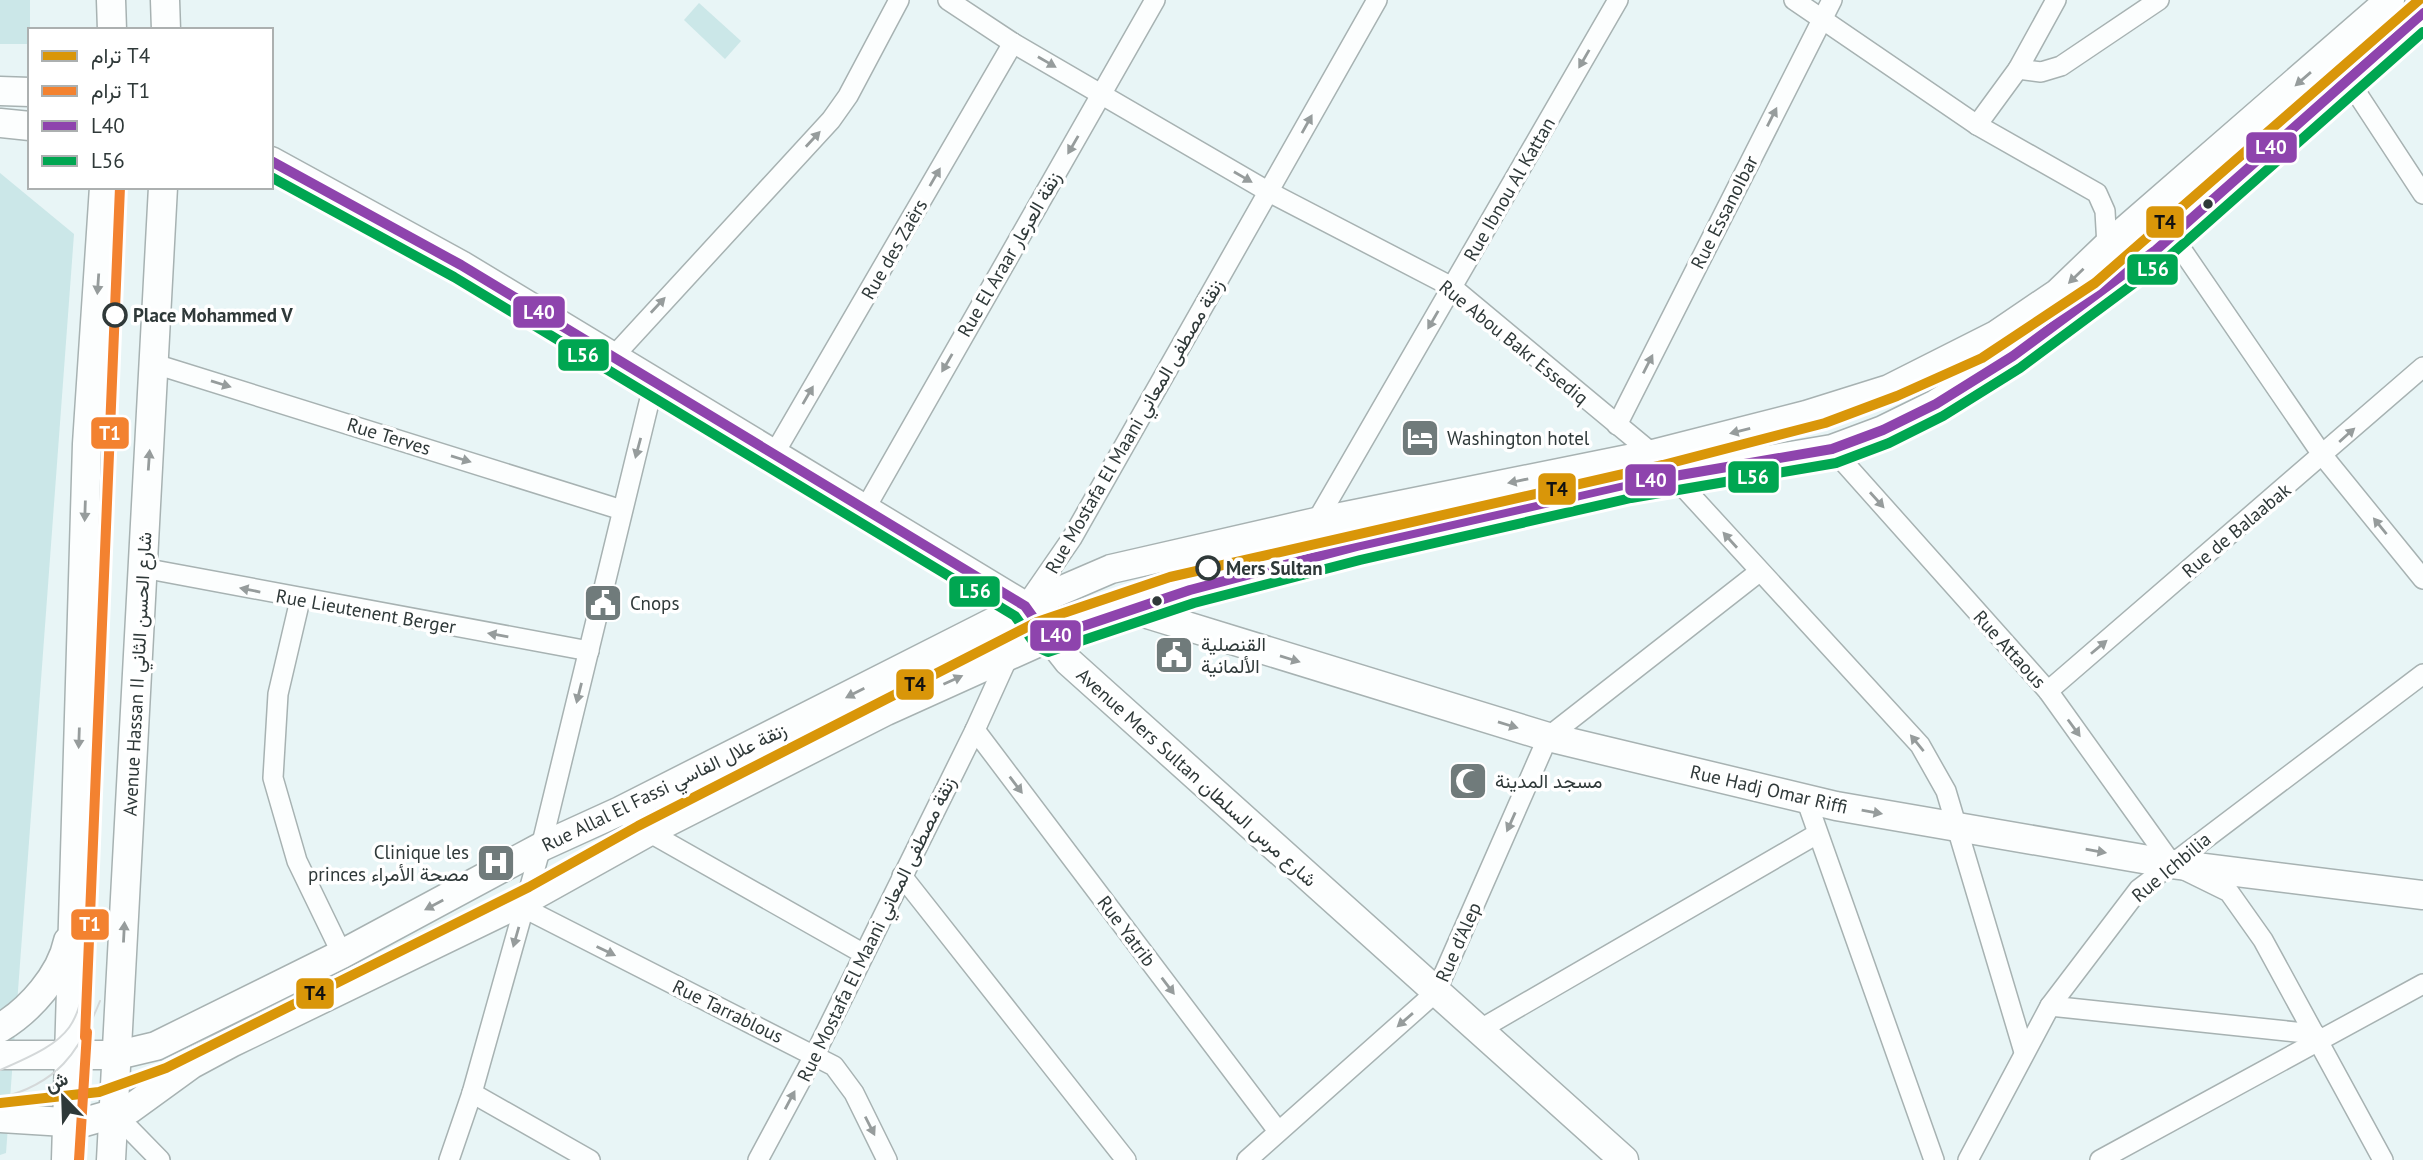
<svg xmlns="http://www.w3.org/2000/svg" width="2423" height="1160" font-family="'PT Sans',Vazirmatn,sans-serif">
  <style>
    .green { fill: #cbe7e8 }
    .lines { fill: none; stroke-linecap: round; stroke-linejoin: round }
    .street-casing { stroke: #a7b2b2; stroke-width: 22 }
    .secondary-casing { stroke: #a7b2b2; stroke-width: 31 }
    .street { stroke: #fcfefe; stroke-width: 19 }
    .secondary { stroke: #fcfefe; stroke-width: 28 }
    .tram { stroke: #d4d8d9; stroke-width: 2 }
    .bus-1-casing { stroke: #fff; stroke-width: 16 }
    .bus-2-casing { stroke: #fff; stroke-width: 16 }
    .bus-1 { stroke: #8e44ad; stroke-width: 10 }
    .bus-2 { stroke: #00a651; stroke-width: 10 }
    .tram-1-casing { stroke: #fff; stroke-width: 16 }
    .tram-2-casing { stroke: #fff; stroke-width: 16 }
    .tram-1 { stroke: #d99609; stroke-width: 10 }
    .tram-2 { stroke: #f38230; stroke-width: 10 }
    .oneway { fill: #969c9c }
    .bus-dot { fill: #2f3939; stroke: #fff; stroke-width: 2.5 }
    .stop-dot { fill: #fff; stroke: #2f3939; stroke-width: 3.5 }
    .labels { text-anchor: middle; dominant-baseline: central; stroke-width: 7; stroke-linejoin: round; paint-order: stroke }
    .street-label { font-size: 19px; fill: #2f3939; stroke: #fff }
    .stop-label { font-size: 19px; font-weight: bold; fill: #2f3939; stroke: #fff; text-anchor: start }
    .poi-label { font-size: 19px; fill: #2f3939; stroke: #fff; text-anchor: start }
    .line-badge { stroke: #fff; stroke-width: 2.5 }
    .badge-label { font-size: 19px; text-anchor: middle; font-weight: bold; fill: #fff }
    .pale-badge-label { font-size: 19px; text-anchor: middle; font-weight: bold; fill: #111 }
  </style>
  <rect width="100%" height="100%" fill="#e8f5f6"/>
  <!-- green -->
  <g class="green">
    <rect x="0" y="0" width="30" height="44"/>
    <polygon points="699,3 741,41 725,59 684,20"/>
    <polygon points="0,173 74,234 6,1153 0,1155"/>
  </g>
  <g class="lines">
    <!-- street casing -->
    <g class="street-casing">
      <g id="street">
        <polyline points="948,0 1013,43 1269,192 1452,287 1653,454 1920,745 1946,791 2024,1052"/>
        <polyline points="1794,0 1977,125 2097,193 2105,211 2107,246"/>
        <polyline points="2337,49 2347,64 2347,78 2423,194"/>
        <polyline points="2018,69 2041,72 2061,66 2159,0"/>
        <polyline points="1977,125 2018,69 2056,0"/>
        <polyline points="2171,234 2323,456 2423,579"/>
        <polyline points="613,357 831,120 848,96 899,0"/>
        <polyline points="155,364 622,510"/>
        <polyline points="1617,425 1832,0"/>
        <polyline points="1832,449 2048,691 2172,864 2229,892 2263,940 2383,1160"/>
        <polyline points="774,454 1013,43"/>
        <polyline points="865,509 1155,0"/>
        <polyline points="1316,522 1618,0"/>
        <polyline points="143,568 589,651"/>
        <polyline points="300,600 278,694 273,778 297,861 342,954"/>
        <polyline points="2048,691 2423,367"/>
        <polyline points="975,730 1278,1131"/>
        <polyline points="1806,799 1934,1160"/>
        <polyline points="620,811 638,826 864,954"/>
        <polyline points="902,876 1126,1160"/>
        <polyline points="524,908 834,1066 854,1093 887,1160"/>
        <polyline points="2050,1006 2315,1034"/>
        <polyline points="1479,1030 1817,834"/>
        <polyline points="472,1093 590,1160"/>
        <polyline points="115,1114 160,1160"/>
        <polyline points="449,1160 472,1093 541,847 654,382"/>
        <polyline points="758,1160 815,1054 975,730 1009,655 1025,606 1072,538 1377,0"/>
        <polyline points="1247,1160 1436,992 1548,737 1759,572"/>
        <polyline points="1968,1160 2050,1006 2139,889 2423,674"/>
        <polyline points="2100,1160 2423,984"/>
      </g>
    </g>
    <!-- secondary casing -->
    <g class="secondary-casing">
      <g id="secondary">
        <polyline points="111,0 112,30"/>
        <polyline points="165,0 166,30"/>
        <polyline points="0,91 30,92"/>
        <polyline points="0,123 30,126"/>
        <polyline points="271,161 461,265 1025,606 1068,661 1624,1160"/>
        <polyline points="1131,609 1548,737 1836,806 2172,864 2423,895"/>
        <path d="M0,1028C30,1010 61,975 68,941"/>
        <polyline points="0,1055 118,1055 156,1046 342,954 541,847 620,811 1025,606 1111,569 1316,522 1653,454 1806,415 1889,389 1996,335 2058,293 2107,246 2390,0"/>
        <polyline points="0,1118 81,1123 130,1109 192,1064 231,1043 526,900 648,832 886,711 1048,638 1190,590 1357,546 1628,484 1832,449 1883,430 1936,404 2013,356 2156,250 2423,13"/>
        <polyline points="66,1160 87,444 104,187"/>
        <polyline points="111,1160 163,187"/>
      </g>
    </g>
    <!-- street -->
    <use href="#street" class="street"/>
    <!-- secondary -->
    <use href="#secondary" class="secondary"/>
    <!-- tram -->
    <g class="tram">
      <path d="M0,1070C79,1036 78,1028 91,944"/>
      <path d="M0,1098C57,1084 79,1053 100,1001"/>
    </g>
    <!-- bus-1 casing -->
    <g class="bus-1-casing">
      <polyline id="bus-1" points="271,161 461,265 1025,606 1048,638 1190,590 1357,546 1628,484 1832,449 1883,430 1936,404 2013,356 2156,250 2423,13"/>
    </g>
    <!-- bus-2 casing -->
    <g class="bus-2-casing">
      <polyline id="bus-2" points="271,177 454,277 1015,616 1037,647 1048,652 1194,603 1360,560 1631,498 1836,463 1889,443 1943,416 2020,368 2164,261 2423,32"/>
    </g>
    <!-- bus-1 -->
    <use href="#bus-1" class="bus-1"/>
    <!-- bus-2 -->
    <use href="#bus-2" class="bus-2"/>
    <!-- tram-1 casing -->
    <g class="tram-1-casing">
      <polyline id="tram-1" points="0,1103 99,1092 166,1068 529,887 638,826 1037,622 1170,577 1663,465 1825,423 1897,396 1982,358 2095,283 2419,0"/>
    </g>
    <!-- tram-2 casing -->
    <g class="tram-2-casing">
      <polyline id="tram-2" points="79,1160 87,1032 85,1037 120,187"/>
    </g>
    <!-- tram-1 -->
    <use href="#tram-1" class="tram-1"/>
    <!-- tram-2 -->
    <use href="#tram-2" class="tram-2"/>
  </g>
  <!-- one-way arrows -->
  <defs><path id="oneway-solid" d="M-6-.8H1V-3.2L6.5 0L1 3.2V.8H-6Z" transform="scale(1.75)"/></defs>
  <g class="oneway">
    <use href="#oneway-solid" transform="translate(1584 59) rotate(120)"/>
    <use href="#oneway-solid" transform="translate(1047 62) rotate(30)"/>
    <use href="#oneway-solid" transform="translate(2303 79) rotate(139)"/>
    <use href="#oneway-solid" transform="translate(1772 117) rotate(-63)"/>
    <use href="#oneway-solid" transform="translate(1307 124) rotate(-61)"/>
    <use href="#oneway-solid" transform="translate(813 139) rotate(-47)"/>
    <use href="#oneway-solid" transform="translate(1073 145) rotate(120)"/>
    <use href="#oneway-solid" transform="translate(935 177) rotate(-60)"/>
    <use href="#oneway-solid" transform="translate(1243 177) rotate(30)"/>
    <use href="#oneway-solid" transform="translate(2076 276) rotate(136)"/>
    <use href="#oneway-solid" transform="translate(98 284) rotate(94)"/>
    <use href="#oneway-solid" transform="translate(658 305) rotate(-47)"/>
    <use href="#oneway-solid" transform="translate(1433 320) rotate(120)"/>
    <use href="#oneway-solid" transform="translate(947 363) rotate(120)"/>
    <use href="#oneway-solid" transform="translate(1648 364) rotate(-63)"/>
    <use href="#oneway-solid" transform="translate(221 384) rotate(17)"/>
    <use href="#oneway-solid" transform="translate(808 395) rotate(-60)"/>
    <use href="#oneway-solid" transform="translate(1740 431) rotate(166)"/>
    <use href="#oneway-solid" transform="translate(2347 435) rotate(-42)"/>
    <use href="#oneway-solid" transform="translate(638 448) rotate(105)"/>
    <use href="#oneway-solid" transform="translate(461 459) rotate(17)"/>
    <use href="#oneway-solid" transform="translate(149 460) rotate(-86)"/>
    <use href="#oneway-solid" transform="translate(1518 481) rotate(168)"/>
    <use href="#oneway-solid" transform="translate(1877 500) rotate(48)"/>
    <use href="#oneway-solid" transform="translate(85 511) rotate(92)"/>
    <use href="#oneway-solid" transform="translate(2380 526) rotate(-129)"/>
    <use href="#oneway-solid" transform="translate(1730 540) rotate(-132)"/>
    <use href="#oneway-solid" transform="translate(250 590) rotate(-169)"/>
    <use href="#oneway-solid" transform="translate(498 635) rotate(-170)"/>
    <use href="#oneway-solid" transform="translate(2099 647) rotate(-40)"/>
    <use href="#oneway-solid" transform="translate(1290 659) rotate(17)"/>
    <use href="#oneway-solid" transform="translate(953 680) rotate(-24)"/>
    <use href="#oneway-solid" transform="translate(579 693) rotate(104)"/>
    <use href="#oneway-solid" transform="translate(855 693) rotate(153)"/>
    <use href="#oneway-solid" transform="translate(1508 725) rotate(17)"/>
    <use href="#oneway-solid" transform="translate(2074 728) rotate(54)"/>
    <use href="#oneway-solid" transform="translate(79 738) rotate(92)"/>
    <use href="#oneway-solid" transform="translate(1917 743) rotate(-129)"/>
    <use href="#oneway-solid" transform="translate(1016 785) rotate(53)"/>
    <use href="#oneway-solid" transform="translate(1872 812) rotate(10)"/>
    <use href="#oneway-solid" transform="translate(1511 822) rotate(114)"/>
    <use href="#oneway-solid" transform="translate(2096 851) rotate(10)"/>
    <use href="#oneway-solid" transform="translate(434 905) rotate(152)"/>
    <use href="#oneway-solid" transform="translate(124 932) rotate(-87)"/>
    <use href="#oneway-solid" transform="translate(516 937) rotate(106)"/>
    <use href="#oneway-solid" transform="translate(606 951) rotate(26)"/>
    <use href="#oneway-solid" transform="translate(1168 986) rotate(53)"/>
    <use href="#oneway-solid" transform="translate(1405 1020) rotate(139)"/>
    <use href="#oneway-solid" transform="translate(790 1100) rotate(-62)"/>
    <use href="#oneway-solid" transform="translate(870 1126) rotate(63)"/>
  </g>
  <!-- icons -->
  <defs>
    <g id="hotel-square" transform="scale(2.0125)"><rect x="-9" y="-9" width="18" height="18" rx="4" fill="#707b7b" stroke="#fff"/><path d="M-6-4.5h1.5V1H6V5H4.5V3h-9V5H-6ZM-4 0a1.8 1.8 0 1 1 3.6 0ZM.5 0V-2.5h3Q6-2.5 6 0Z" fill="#fff"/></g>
    <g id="civic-square" transform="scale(2.0125)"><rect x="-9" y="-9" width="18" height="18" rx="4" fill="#707b7b" stroke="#fff"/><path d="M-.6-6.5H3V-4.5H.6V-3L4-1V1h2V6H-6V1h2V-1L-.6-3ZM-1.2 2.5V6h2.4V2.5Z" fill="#fff"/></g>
    <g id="mosque-square" transform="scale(2.0125)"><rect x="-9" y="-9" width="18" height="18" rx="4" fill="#707b7b" stroke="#fff"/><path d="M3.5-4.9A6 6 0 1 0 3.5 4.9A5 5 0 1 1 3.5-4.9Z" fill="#fff"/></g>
    <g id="hospital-square" transform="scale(2.0125)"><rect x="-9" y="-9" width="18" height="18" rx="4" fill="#707b7b" stroke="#fff"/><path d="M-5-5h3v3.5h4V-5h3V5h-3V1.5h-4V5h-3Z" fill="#fff"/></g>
  </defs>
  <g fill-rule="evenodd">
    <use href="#hotel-square" x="1420" y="438"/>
    <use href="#civic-square" x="603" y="603"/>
    <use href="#civic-square" x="1174" y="655"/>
    <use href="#mosque-square" x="1468" y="781"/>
    <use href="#hospital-square" x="496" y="863"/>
  </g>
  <!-- markers -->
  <g class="bus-dot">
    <circle cx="2208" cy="204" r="6"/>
    <circle cx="1157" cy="601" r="6"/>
  </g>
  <g class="stop-dot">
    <circle cx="115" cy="315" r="11"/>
    <circle cx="1208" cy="568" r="11"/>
  </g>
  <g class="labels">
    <!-- street labels -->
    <g class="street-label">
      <text transform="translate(1509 189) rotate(-60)">Rue Ibnou Al Kattan</text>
      <text transform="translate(1724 212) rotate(-63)">Rue EssanoIbar</text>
      <text transform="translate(894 249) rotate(-60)">Rue des Zaërs</text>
      <text transform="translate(1009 254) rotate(-60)">Rue El Araar زنقة العرعار</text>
      <text transform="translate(1514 342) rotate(39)">Rue Abou Bakr Essediq</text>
      <text transform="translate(1134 426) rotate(-60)">Rue Mostafa El Maani زنقة مصطفى المعاني</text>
      <text transform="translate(389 436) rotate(17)">Rue Terves</text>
      <text transform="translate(2236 530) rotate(-40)">Rue de Balaabak</text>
      <text transform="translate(366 611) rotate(10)">Rue Lieutenent Berger</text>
      <text transform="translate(2010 649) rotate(48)">Rue Attaous</text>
      <text transform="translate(137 674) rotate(-87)">Avenue Hassan II شارع الحسن الثاني</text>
      <text transform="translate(1197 777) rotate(42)">Avenue Mers Sultan شارع مرس السلطان</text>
      <text transform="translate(664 787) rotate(-26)">Rue Allal El Fassi زنقة علال الفاسي</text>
      <text transform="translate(1769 789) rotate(13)">Rue Hadj Omar Riffi</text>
      <text transform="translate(2171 867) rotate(-40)">Rue Ichbilia</text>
      <text transform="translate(876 929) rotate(-64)">Rue Mostafa El Maani زنقة مصطفى المعاني</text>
      <text transform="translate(1127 931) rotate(53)">Rue Yatrib</text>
      <text transform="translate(1458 942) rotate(-66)">Rue d'Alep</text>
      <text transform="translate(728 1011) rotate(26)">Rue Tarrablous</text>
    </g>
    <!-- stop labels -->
    <g class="stop-label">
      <text x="133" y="315">Place Mohammed V</text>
      <text x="1226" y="568">Mers Sultan</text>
    </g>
    <!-- poi labels -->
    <g class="poi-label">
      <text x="1447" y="438">Washington hotel</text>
      <text x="630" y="603">Cnops</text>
      <text x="1201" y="644">القنصلية<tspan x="1201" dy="22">الألمانية</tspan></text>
      <text x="1495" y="781">مسجد المدينة</text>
      <text x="469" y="852" text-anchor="end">Clinique les<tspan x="469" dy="22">princes مصحة الأمراء</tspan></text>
    </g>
  </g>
  <g class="line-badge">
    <rect x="2245" y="131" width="53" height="33" rx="7" fill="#8e44ad"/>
    <rect x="2145" y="205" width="40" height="34" rx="7" fill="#d99609"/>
    <rect x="2126" y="253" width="53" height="33" rx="7" fill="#00a651"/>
    <rect x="512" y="295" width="54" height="34" rx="7" fill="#8e44ad"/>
    <rect x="557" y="338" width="53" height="34" rx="7" fill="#00a651"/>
    <rect x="90" y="416" width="40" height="34" rx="7" fill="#f38230"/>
    <rect x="1727" y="460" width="53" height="34" rx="7" fill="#00a651"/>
    <rect x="1624" y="463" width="53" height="34" rx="7" fill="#8e44ad"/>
    <rect x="1537" y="472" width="40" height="34" rx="7" fill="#d99609"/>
    <rect x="948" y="575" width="53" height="33" rx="7" fill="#00a651"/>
    <rect x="1029" y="619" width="53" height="33" rx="7" fill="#8e44ad"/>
    <rect x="895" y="668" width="40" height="33" rx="7" fill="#d99609"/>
    <rect x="70" y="908" width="40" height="33" rx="7" fill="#f38230"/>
    <rect x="295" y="977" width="40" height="33" rx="7" fill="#d99609"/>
  </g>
  <g class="badge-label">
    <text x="2271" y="154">L40</text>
    <text x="2153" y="276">L56</text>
    <text x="539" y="319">L40</text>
    <text x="583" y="362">L56</text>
    <text x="110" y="440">T1</text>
    <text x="1753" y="484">L56</text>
    <text x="1651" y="487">L40</text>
    <text x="975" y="598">L56</text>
    <text x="1056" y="642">L40</text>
    <text x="90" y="931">T1</text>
  </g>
  <g class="pale-badge-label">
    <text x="2165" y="229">T4</text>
    <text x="1557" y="496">T4</text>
    <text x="915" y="691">T4</text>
    <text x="315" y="1000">T4</text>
  </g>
  <!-- legend -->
  <rect x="28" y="28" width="245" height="161" fill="#ffffff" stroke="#acb0b0" stroke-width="2"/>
  <rect x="42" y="51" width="35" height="10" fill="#d99609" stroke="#acb0b0" stroke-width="2"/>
  <text x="91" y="63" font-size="21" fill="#2f3939">ترام T4</text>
  <rect x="42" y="86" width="35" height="10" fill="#f38230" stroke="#acb0b0" stroke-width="2"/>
  <text x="91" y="98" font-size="21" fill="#2f3939">ترام T1</text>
  <rect x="42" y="121" width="35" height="10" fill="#8e44ad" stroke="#acb0b0" stroke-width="2"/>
  <text x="91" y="133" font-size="21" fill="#2f3939">L40</text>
  <rect x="42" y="156" width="35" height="10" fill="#00a651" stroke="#acb0b0" stroke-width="2"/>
  <text x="91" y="168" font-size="21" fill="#2f3939">L56</text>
  <!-- north arrow -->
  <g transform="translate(63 1097) rotate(337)" stroke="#ffffff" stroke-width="5" paint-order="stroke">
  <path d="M0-5L12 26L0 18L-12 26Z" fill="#2f3939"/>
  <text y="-10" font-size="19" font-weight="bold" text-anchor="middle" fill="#2f3939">ش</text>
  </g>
</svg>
